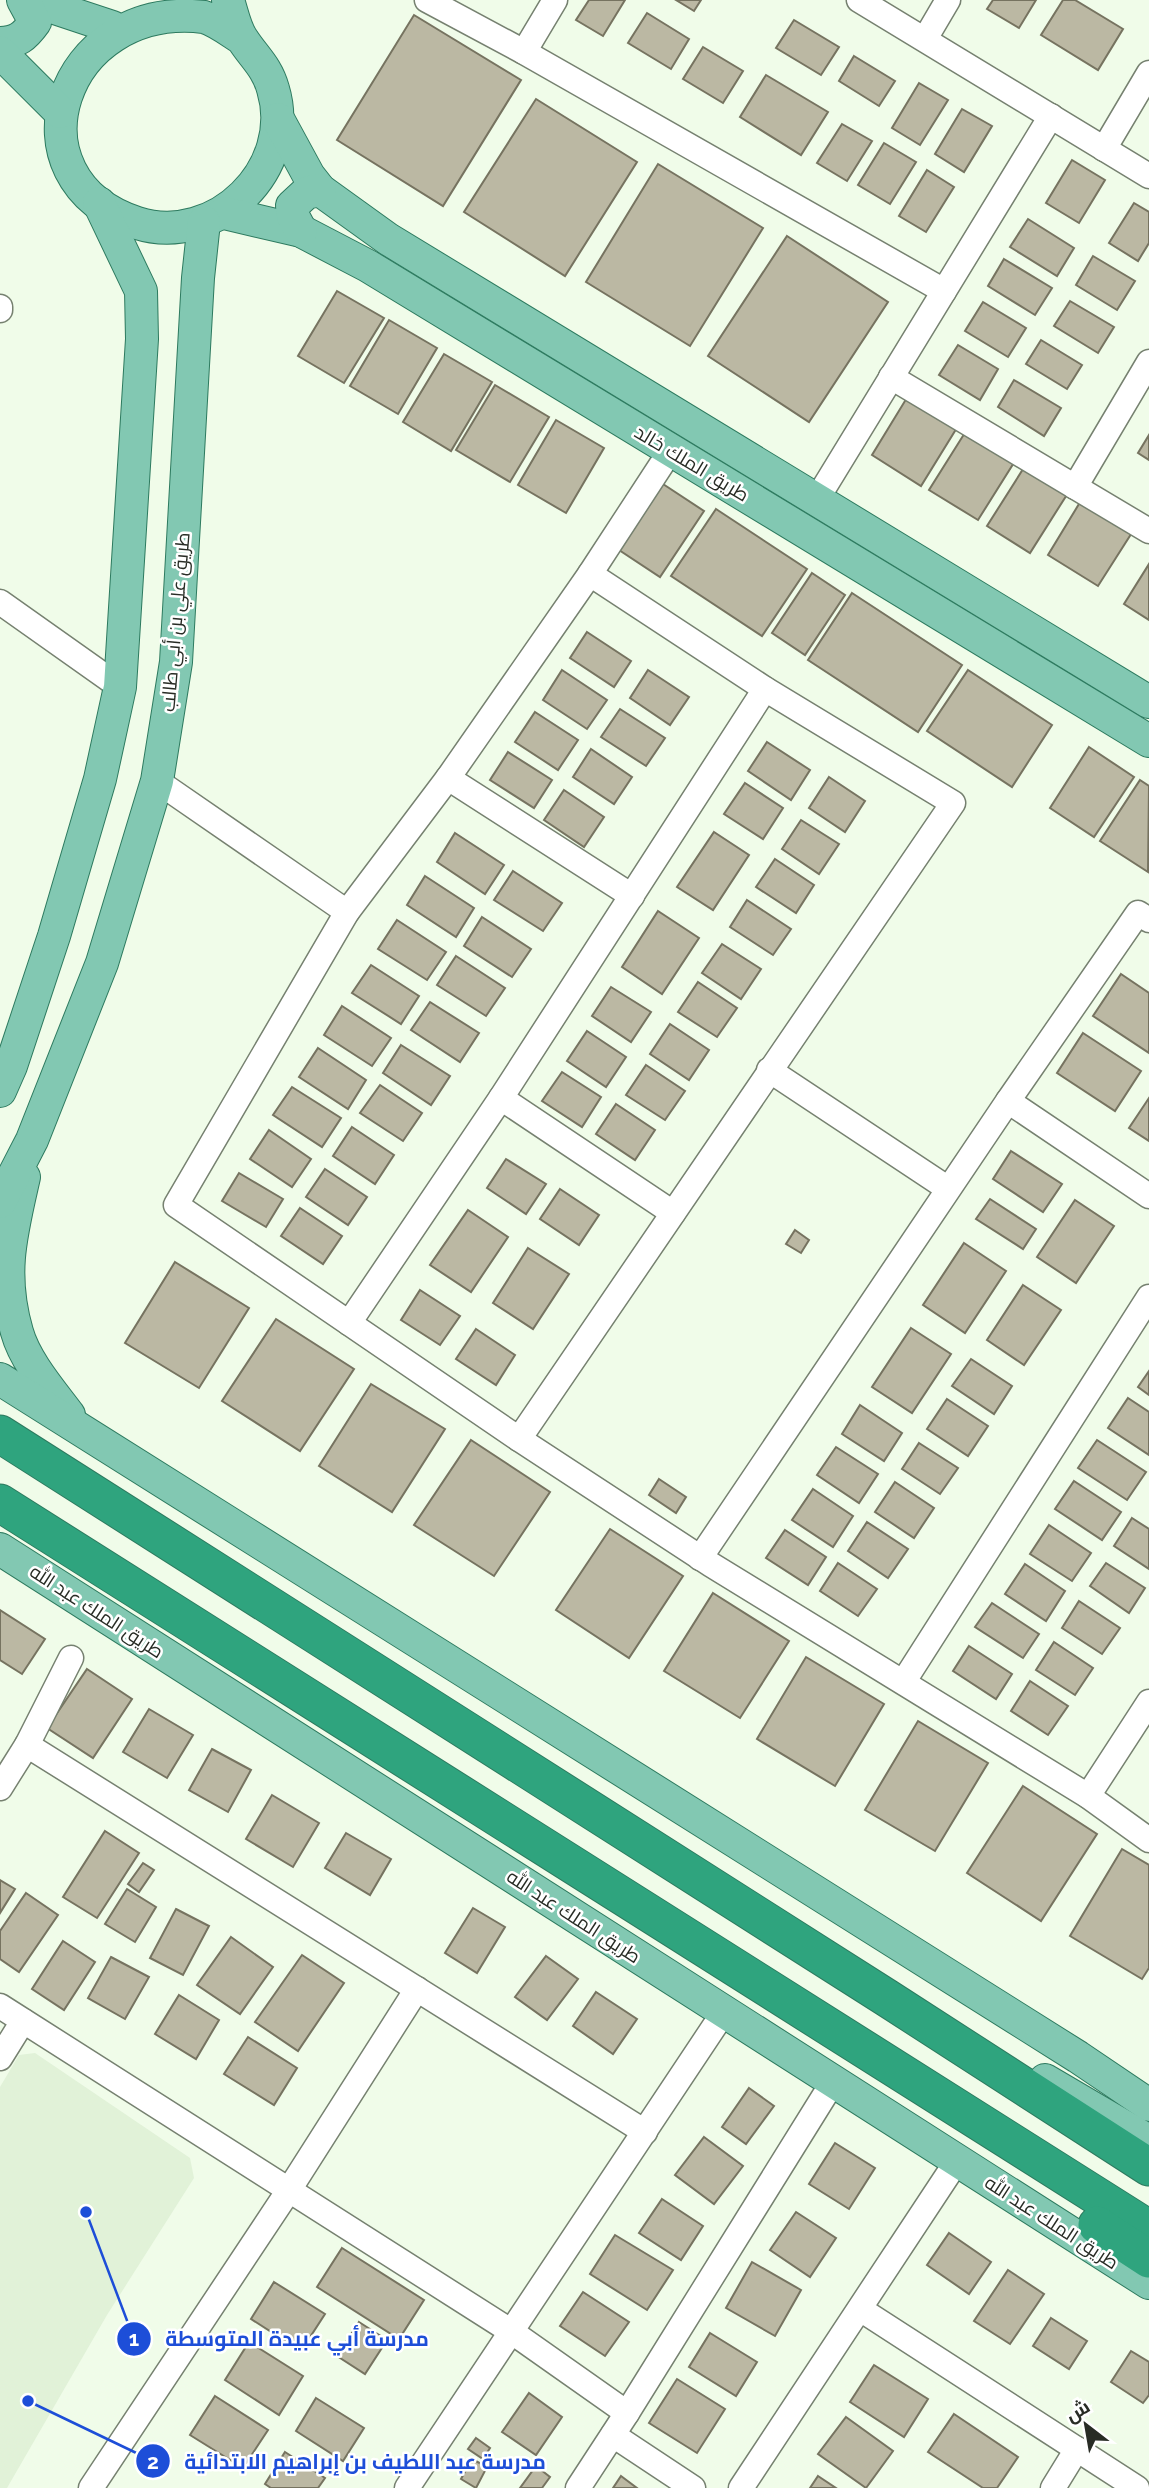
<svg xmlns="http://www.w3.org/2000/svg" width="1149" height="2488" font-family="Raleway,Cairo,sans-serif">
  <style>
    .built { fill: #e1f2d8 }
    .building { fill: #bbb8a3; stroke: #767360; stroke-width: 2 }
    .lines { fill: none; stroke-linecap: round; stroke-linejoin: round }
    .minor-casing { stroke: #768170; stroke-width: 27 }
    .major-casing { stroke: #2d7a5f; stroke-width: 34 }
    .highway-casing { stroke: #2d7a5f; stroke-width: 39 }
    .minor { stroke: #fff; stroke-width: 24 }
    .major { stroke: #82c8b2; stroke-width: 32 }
    .highway { stroke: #2fa47e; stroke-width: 37 }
    .labels { text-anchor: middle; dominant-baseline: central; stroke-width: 5; stroke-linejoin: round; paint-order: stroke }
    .street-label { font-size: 19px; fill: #282c25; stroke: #fff }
    .leader { fill: none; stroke: #1d4ed8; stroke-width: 2.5 }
    .callout-dot { fill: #1d4ed8; stroke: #fff; stroke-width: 2.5 }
    .mark-label { font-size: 21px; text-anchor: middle; font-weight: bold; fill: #fff }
    .callout-label { font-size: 21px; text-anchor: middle; font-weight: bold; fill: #1d4ed8; stroke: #fff; stroke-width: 5; stroke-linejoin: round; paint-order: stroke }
  </style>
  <rect width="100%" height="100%" fill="#f0fce9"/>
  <!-- built -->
  <polygon class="built" points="35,2053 190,2158 194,2178 107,2315 7,2488 0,2488 0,2087 19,2055"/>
  <!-- building -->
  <g class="building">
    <polygon points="589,0 625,0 603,36 576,20"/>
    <polygon points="676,0 701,0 694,11"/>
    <polygon points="993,0 1036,0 1019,28 987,9"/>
    <polygon points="1063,0 1075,0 1123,29 1098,70 1041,35"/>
    <polygon points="647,13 689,39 671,69 628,43"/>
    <polygon points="414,15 521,80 443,206 337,140"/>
    <polygon points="794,20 839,47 821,75 776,48"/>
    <polygon points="703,47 743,71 723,103 683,79"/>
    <polygon points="854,56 895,81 879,106 839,81"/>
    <polygon points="766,75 828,112 801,155 740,117"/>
    <polygon points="919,83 948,100 920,145 892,128"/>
    <polygon points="536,99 637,162 565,276 464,212"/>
    <polygon points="962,109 992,126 964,172 935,154"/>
    <polygon points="842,124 872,141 847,181 817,163"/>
    <polygon points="884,143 916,162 890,204 858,185"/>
    <polygon points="1072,160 1105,180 1079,223 1046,203"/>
    <polygon points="658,164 763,228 690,346 586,282"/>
    <polygon points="927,170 954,187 926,232 899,216"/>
    <polygon points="1134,203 1149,212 1149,243 1138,261 1109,243"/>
    <polygon points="1028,219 1074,248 1057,276 1010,247"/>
    <polygon points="787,236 888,302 809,422 708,356"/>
    <polygon points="1093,256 1135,281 1117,310 1076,285"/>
    <polygon points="1004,259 1052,288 1035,315 988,286"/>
    <polygon points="337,291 384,318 344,383 298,356"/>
    <polygon points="1070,301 1114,327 1098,353 1054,326"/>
    <polygon points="983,302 1026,328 1008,357 965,331"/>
    <polygon points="389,320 437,348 398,414 350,386"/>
    <polygon points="1041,340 1082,365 1067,389 1026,364"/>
    <polygon points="958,345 998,369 980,400 939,375"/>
    <polygon points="444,354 492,382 451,451 403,422"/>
    <polygon points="1014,380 1061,408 1044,436 998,407"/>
    <polygon points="495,385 549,417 510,482 456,450"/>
    <polygon points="908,396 958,426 921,486 872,455"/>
    <polygon points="556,420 604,448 566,513 518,485"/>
    <polygon points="966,431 1015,461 978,520 929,490"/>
    <polygon points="1149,435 1149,460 1138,453"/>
    <polygon points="1025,466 1068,493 1030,553 987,526"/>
    <polygon points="663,484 704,511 660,577 619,550"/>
    <polygon points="1082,499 1133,531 1098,586 1048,555"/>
    <polygon points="716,509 807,569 762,636 671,576"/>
    <polygon points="1149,564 1149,620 1124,604"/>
    <polygon points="812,573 845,595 805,655 772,633"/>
    <polygon points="852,593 962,665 918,732 808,660"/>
    <polygon points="587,632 631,661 614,687 570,658"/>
    <polygon points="562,670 607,700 587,729 543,700"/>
    <polygon points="648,670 689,697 670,725 630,698"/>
    <polygon points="968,670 1052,725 1012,787 927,731"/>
    <polygon points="620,709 665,738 646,766 601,737"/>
    <polygon points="535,712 578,740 558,770 515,742"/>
    <polygon points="767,742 810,770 791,800 748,771"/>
    <polygon points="1089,747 1134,777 1094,837 1050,808"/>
    <polygon points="591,749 632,777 614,804 573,777"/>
    <polygon points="508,752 552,780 534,808 490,780"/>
    <polygon points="829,777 865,801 845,832 809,808"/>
    <polygon points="1140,780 1149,786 1148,872 1100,841"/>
    <polygon points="745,783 783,808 763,839 724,814"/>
    <polygon points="564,790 604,817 584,847 544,820"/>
    <polygon points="801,820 839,844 819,874 782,849"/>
    <polygon points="714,832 749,855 713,910 677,887"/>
    <polygon points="455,833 504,865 485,894 437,862"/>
    <polygon points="775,859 814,885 796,913 756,887"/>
    <polygon points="513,871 562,903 543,931 494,900"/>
    <polygon points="425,876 474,908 456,937 407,905"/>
    <polygon points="747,900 791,929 773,955 730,927"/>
    <polygon points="658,911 699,938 662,994 622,967"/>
    <polygon points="482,917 531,949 512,977 464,946"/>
    <polygon points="397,920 446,952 427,980 378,949"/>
    <polygon points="722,944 761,969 741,999 702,973"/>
    <polygon points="456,956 505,988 486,1016 437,985"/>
    <polygon points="371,965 419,996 401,1024 352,993"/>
    <polygon points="1121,974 1149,993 1149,1053 1093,1016"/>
    <polygon points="698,982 737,1008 717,1037 678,1012"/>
    <polygon points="611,987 651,1012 631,1042 592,1016"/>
    <polygon points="430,1002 479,1033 460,1062 411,1030"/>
    <polygon points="342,1006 391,1038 372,1066 324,1035"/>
    <polygon points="670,1024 709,1050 689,1080 650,1054"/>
    <polygon points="587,1031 626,1057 606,1087 567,1061"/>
    <polygon points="1083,1033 1141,1071 1115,1111 1057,1073"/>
    <polygon points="401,1045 450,1076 431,1105 383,1073"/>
    <polygon points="318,1048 366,1080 348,1109 299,1077"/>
    <polygon points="646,1065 685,1091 665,1120 626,1095"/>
    <polygon points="562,1072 601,1097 582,1127 542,1101"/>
    <polygon points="380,1085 422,1113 403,1141 360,1113"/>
    <polygon points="292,1087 341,1118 322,1147 273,1115"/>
    <polygon points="1149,1098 1149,1141 1129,1128"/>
    <polygon points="616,1104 655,1130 635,1160 596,1134"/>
    <polygon points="352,1127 394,1155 375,1184 333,1156"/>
    <polygon points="269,1130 311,1159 292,1187 250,1159"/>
    <polygon points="1011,1151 1062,1184 1043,1212 993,1179"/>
    <polygon points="506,1159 546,1184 526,1214 487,1188"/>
    <polygon points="325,1169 367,1197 348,1225 306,1197"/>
    <polygon points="239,1173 283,1199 266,1227 222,1201"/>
    <polygon points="560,1189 599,1215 579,1245 540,1219"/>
    <polygon points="990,1199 1036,1229 1023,1249 976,1219"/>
    <polygon points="1075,1200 1114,1226 1076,1283 1037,1257"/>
    <polygon points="300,1208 342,1236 323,1264 281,1236"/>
    <polygon points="468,1210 508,1237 471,1292 430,1265"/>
    <polygon points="795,1230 809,1240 801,1253 786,1244"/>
    <polygon points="964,1243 1006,1271 965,1333 923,1305"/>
    <polygon points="528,1248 569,1274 533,1329 493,1303"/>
    <polygon points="175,1262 249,1308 199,1388 125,1343"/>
    <polygon points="1023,1285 1061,1310 1024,1365 987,1340"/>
    <polygon points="420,1290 460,1316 440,1345 401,1320"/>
    <polygon points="276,1319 354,1369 300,1451 222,1401"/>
    <polygon points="911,1328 951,1354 912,1413 872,1387"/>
    <polygon points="476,1329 515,1355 496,1385 456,1359"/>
    <polygon points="971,1359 1012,1386 994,1414 952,1386"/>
    <polygon points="1149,1371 1149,1395 1138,1387"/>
    <polygon points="371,1384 445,1429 392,1512 319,1466"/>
    <polygon points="1128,1398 1149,1412 1149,1455 1108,1428"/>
    <polygon points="947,1399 988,1426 968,1456 927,1429"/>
    <polygon points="860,1405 902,1433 884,1461 842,1434"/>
    <polygon points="471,1440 550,1492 494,1576 414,1525"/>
    <polygon points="1097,1440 1146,1472 1127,1500 1078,1468"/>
    <polygon points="919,1443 958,1468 940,1494 902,1469"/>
    <polygon points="836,1447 878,1474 859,1503 817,1475"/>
    <polygon points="659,1479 686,1497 676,1513 649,1495"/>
    <polygon points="1074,1481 1121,1512 1102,1540 1055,1509"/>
    <polygon points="895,1482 934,1508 914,1538 875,1512"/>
    <polygon points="813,1489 853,1516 833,1547 792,1520"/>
    <polygon points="1132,1518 1149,1529 1149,1569 1114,1546"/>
    <polygon points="867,1522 908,1549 888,1578 848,1551"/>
    <polygon points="1049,1525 1091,1553 1072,1581 1030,1554"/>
    <polygon points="610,1529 683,1576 629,1658 556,1610"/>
    <polygon points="785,1530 826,1557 808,1585 766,1558"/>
    <polygon points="838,1563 877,1589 858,1616 820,1591"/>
    <polygon points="1106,1563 1145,1588 1129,1613 1090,1586"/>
    <polygon points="1025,1564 1065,1591 1046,1621 1005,1594"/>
    <polygon points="713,1593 789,1641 740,1718 664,1671"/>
    <polygon points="1079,1601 1120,1628 1102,1654 1062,1628"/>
    <polygon points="992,1603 1039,1634 1023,1658 975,1627"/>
    <polygon points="0,1610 45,1639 22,1674 0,1660"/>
    <polygon points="1054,1642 1093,1668 1075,1695 1036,1670"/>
    <polygon points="969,1646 1012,1674 996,1699 953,1671"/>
    <polygon points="806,1657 884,1704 835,1786 757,1739"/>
    <polygon points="87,1669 132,1699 93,1758 47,1728"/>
    <polygon points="1030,1681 1068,1706 1048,1735 1011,1711"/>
    <polygon points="149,1709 193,1735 167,1778 123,1752"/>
    <polygon points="918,1721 988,1763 935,1851 865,1810"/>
    <polygon points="212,1749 251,1770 228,1812 189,1790"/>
    <polygon points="1023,1786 1097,1834 1041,1921 967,1873"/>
    <polygon points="272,1795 319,1823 293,1867 246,1839"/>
    <polygon points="105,1831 139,1853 97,1918 63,1897"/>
    <polygon points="346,1833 391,1859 370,1895 325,1868"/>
    <polygon points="1122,1849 1149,1865 1149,1968 1142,1979 1070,1936"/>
    <polygon points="143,1863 154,1870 139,1892 128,1884"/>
    <polygon points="0,1880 15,1889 0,1913"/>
    <polygon points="127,1889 156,1907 135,1942 105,1924"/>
    <polygon points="26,1893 58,1915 19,1972 0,1959 0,1931"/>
    <polygon points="473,1908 505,1927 477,1973 445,1953"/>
    <polygon points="176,1909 209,1926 183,1975 150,1958"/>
    <polygon points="231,1937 273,1967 240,2014 197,1985"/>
    <polygon points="63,1941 95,1962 64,2010 32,1989"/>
    <polygon points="302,1955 344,1983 298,2051 255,2022"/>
    <polygon points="546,1956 578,1979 547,2020 515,1997"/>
    <polygon points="111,1957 149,1977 125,2019 88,1998"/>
    <polygon points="596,1992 637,2019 613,2054 573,2026"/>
    <polygon points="179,1995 219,2020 196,2059 155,2034"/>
    <polygon points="248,2037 297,2068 274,2105 224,2074"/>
    <polygon points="749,2088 774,2106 746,2144 722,2127"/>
    <polygon points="704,2137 743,2166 714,2204 675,2175"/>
    <polygon points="835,2143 875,2168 849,2209 809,2184"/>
    <polygon points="662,2199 703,2226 681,2260 639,2233"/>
    <polygon points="796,2212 836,2238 810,2277 770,2250"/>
    <polygon points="949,2233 991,2262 969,2294 927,2265"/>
    <polygon points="615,2235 673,2270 647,2310 590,2274"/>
    <polygon points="342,2248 424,2300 399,2339 317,2287"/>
    <polygon points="752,2262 801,2290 775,2336 726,2308"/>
    <polygon points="1008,2270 1044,2294 1010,2344 974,2321"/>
    <polygon points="274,2282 325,2314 301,2351 251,2319"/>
    <polygon points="583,2292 629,2322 605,2356 560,2326"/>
    <polygon points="1051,2318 1087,2341 1069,2369 1033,2346"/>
    <polygon points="359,2322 387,2340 365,2374 337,2356"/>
    <polygon points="710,2333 757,2362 736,2396 689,2367"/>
    <polygon points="249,2342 303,2376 279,2415 225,2380"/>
    <polygon points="1131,2351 1149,2362 1149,2395 1143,2403 1111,2382"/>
    <polygon points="874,2365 928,2399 904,2437 850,2402"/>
    <polygon points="677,2379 725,2409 697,2453 649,2423"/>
    <polygon points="529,2393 562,2417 536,2455 502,2432"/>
    <polygon points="215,2396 268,2430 243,2468 190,2435"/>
    <polygon points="316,2398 364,2428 343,2461 296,2431"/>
    <polygon points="954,2414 1018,2457 997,2488 983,2488 928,2452"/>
    <polygon points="846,2417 893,2451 866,2488 818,2454"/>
    <polygon points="476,2438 490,2448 483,2459 468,2449"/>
    <polygon points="285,2452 325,2478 318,2488 271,2488 265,2484"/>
    <polygon points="472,2459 487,2467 476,2488 461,2479"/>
    <polygon points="536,2466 550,2477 542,2488 520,2488"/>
    <polygon points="621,2476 637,2488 613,2488"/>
    <polygon points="818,2476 836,2488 810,2488"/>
  </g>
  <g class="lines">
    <!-- minor casing -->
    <g class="minor-casing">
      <g id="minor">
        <polyline points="427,0 524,52 944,291"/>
        <polyline points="859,0 1149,176"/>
        <polyline points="925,39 948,0"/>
        <polyline points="524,52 555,0"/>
        <polyline points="1104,149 1149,73"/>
        <polyline points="0,307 0,310"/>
        <polyline points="891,377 1149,531"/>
        <polyline points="1075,487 1149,362"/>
        <polyline points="817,499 1051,116"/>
        <polygon points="590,574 765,689 953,803 519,1439 176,1205 347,912 448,778"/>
        <polyline points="590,574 671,450"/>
        <polyline points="0,602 120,687"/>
        <polyline points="448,778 632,896"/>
        <polyline points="157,781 347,912"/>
        <polyline points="769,1070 947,1188"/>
        <polyline points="501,1098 673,1213"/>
        <polyline points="1008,1101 1138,913 1149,920"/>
        <polyline points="349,1323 501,1098 765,689"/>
        <polyline points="519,1439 710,1564 1088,1796 1149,1840"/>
        <polyline points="700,1558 1008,1101 1149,1196"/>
        <polyline points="904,1681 1149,1297"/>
        <polyline points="27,1745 645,2132"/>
        <polyline points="0,1788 27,1745 71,1658"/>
        <polyline points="1088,1796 1149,1702"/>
        <polyline points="0,2006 512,2332 627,2413"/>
        <polyline points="0,2058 23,2021"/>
        <polyline points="860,2309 1137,2488"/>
        <polyline points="613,2435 693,2488"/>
        <polyline points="91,2488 289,2190 417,1989"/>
        <polyline points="407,2488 724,2012"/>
        <polyline points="578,2488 627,2413 833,2082"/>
        <polyline points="741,2488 957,2161"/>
        <polyline points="1053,2488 1077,2449"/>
      </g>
    </g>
    <!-- major casing -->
    <g class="major-casing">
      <g id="major">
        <polyline points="31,0 112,27"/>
        <path d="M228,0C232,12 235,29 243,40C254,57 267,67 273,89C297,168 216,248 137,223C2,179 60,0 204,17C217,21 230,31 241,38"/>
        <path d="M0,43C17,43 25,36 35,22L23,0"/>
        <polyline points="0,52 60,112"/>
        <polyline points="278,119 309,176 320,190 388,239 1149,702"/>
        <polyline points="224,213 301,231 368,266 1149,741"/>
        <polyline points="301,231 293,216 292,206 306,193 320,190"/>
        <polyline points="0,1091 11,1066 54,936 100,779 120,687 142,339 141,291 99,203"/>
        <path d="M24,1177C11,1234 0,1274 17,1332C25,1361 51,1391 69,1415"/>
        <polyline points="0,1202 32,1140 102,963 157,781 176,662 198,278 204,222"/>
        <polyline points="0,1379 1078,2057 1149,2105"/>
        <polyline points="0,1549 1149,2283"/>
        <polyline points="1045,2080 1149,2141"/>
      </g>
    </g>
    <!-- highway casing -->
    <g class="highway-casing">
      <g id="highway">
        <polyline points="0,1434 887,1998 1149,2167"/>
        <polyline points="0,1503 1149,2229"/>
        <polyline points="1097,2225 1149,2259"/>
      </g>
    </g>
    <!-- minor -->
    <use href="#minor" class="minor"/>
    <!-- major -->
    <use href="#major" class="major"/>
    <!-- highway -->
    <use href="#highway" class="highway"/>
  </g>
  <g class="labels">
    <!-- street labels -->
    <g class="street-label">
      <text transform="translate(692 463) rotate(31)">طريق الملك خالد</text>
      <text transform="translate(175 622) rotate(-85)">طريق علي بن أبي طالب</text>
      <text transform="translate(97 1611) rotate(33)">طريق الملك عبد الله</text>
      <text transform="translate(574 1916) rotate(33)">طريق الملك عبد الله</text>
      <text transform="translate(1052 2222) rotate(33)">طريق الملك عبد الله</text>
    </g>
  </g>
  <!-- callouts -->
  <path class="leader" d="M86 2212L134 2339M28 2401L153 2461"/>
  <g class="callout-dot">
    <circle cx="86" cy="2212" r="7"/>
    <circle cx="28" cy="2401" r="7"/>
    <circle cx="134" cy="2339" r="18"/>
    <circle cx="153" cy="2461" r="18"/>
  </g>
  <g class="mark-label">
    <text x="134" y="2346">1</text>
    <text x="153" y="2469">2</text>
  </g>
  <g class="callout-label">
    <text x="297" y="2346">مدرسة أبي عبيدة المتوسطة</text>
    <text x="365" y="2469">مدرسة عبد اللطيف بن إبراهيم الابتدائية</text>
  </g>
  <!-- north arrow -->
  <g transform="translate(1086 2425) rotate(329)" stroke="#ffffff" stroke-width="5" paint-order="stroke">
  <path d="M0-5L12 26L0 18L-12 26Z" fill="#282c25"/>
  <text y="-10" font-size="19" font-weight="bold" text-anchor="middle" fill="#282c25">ش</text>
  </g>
</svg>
